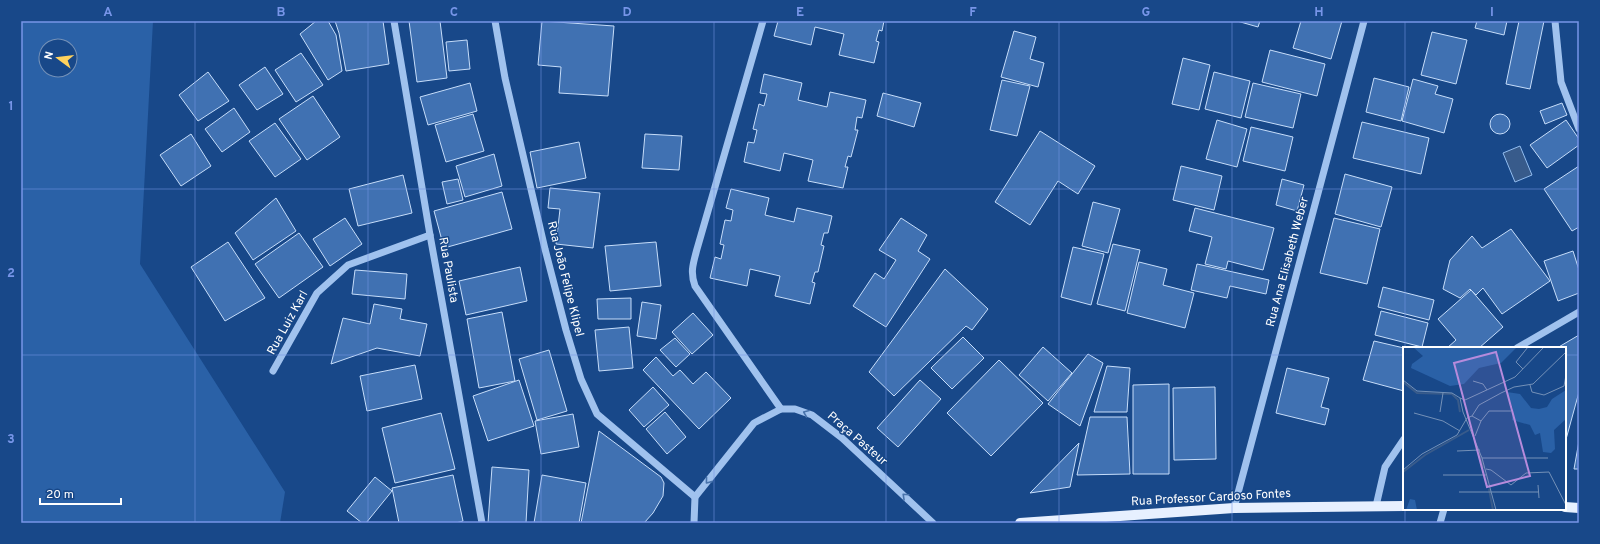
<svg xmlns="http://www.w3.org/2000/svg" width="1600" height="544" font-family="Overpass,sans-serif">
  <style>
    .green { fill: #2a61a7; fill-rule: evenodd }
    .water { fill: #385b8b; stroke: #92bdf0 }
    .building { fill: #4071b2; stroke: #c6ddfa }
    .lines { fill: none; stroke-linecap: round; stroke-linejoin: round }
    .minor { stroke: #a0c2ee; stroke-width: 7 }
    .major { stroke: #e7f0ff; stroke-width: 10 }
    .oneway { stroke: #4873ac }
    .grid { fill: none; stroke: #7795e8; stroke-width: 1; stroke-opacity: 0.55 }
    .labels { text-anchor: middle; dominant-baseline: central; stroke-width: 3; stroke-linejoin: round; paint-order: stroke }
    .street-label { font-size: 12px; fill: #fff; stroke: #184889 }
    .inset-river { fill: none; stroke: #385b8b; stroke-width: 2 }
    .inset-road { fill: none; stroke: #7491b8; stroke-width: 1 }
    .view { fill: #b68bdc; fill-opacity: 0.15; stroke: #b68bdc; stroke-width: 2 }
    .inset-edge { fill: none; stroke: #fff; stroke-width: 2 }
    .neatline { fill: none; stroke: #7795e8; stroke-width: 1.5 }
    .grid-label { font-size: 13px; text-anchor: middle; font-weight: bold; fill: #7795e8 }
  </style>
  <rect width="100%" height="100%" fill="#184889"/>
  <!-- green -->
  <path class="green" d="M21,21H153L140,264L285,492L280,523H21ZM46,46H70V70H46Z"/>
  <!-- water -->
  <polygon class="water" points="1520,146 1532,175 1515,182 1503,153"/>
  <!-- building -->
  <g class="building">
    <polygon points="316,21 328,21 336,35 342,71 328,80 300,34"/>
    <polygon points="335,21 383,21 389,64 346,71 339,33"/>
    <polygon points="409,21 440,21 447,78 417,82"/>
    <polygon points="542,21 614,26 608,96 559,93 561,67 538,65"/>
    <polygon points="778,21 884,21 882,31 879,30 876,41 879,42 874,63 839,55 844,34 815,27 811,45 774,36"/>
    <polygon points="1237,21 1260,21 1258,27"/>
    <polygon points="1301,21 1342,21 1331,59 1293,48"/>
    <polygon points="1477,21 1507,21 1504,35 1475,28"/>
    <polygon points="1519,21 1544,21 1530,89 1506,84"/>
    <polygon points="1014,31 1036,37 1030,59 1044,63 1038,87 1001,77"/>
    <polygon points="1432,32 1467,40 1456,84 1421,75"/>
    <polygon points="467,40 470,69 449,71 446,42"/>
    <polygon points="1270,50 1325,64 1317,96 1262,82"/>
    <polygon points="301,53 323,85 296,102 275,70"/>
    <polygon points="1183,58 1210,65 1199,110 1172,104"/>
    <polygon points="265,67 283,94 257,110 239,85"/>
    <polygon points="208,72 229,101 198,121 179,95"/>
    <polygon points="1214,72 1250,81 1241,118 1205,109"/>
    <polygon points="764,74 802,83 798,100 827,107 830,92 866,100 862,118 857,117 855,130 858,130 851,157 848,156 845,167 848,167 843,188 808,181 813,160 784,153 780,171 744,162 748,142 754,143 757,130 753,129 759,104 764,106 767,94 760,93"/>
    <polygon points="1374,78 1409,87 1401,121 1366,112"/>
    <polygon points="1413,79 1438,86 1435,94 1453,99 1444,133 1402,121"/>
    <polygon points="1002,80 1030,86 1017,136 990,130"/>
    <polygon points="470,83 477,111 428,125 420,97"/>
    <polygon points="1253,83 1301,94 1293,128 1245,117"/>
    <polygon points="883,93 921,103 914,127 877,116"/>
    <polygon points="313,96 340,137 307,160 279,119"/>
    <polygon points="1562,103 1567,115 1545,124 1540,111"/>
    <polygon points="234,108 250,132 222,152 205,129"/>
    <polygon points="473,114 484,151 446,162 435,125"/>
    <circle cx="1500" cy="124" r="10"/>
    <polygon points="1217,120 1247,129 1237,167 1206,159"/>
    <polygon points="1566,120 1579,139 1579,145 1547,168 1530,145"/>
    <polygon points="1362,122 1429,138 1421,174 1353,158"/>
    <polygon points="275,123 301,159 275,177 249,141"/>
    <polygon points="1251,127 1293,137 1285,171 1243,161"/>
    <polygon points="1040,131 1095,166 1078,194 1058,181 1030,225 995,202"/>
    <polygon points="191,134 211,166 181,186 160,155"/>
    <polygon points="645,134 682,136 679,170 642,168"/>
    <polygon points="579,142 586,178 537,188 530,152"/>
    <polygon points="494,154 502,186 465,197 456,166"/>
    <polygon points="1181,166 1222,176 1214,210 1173,200"/>
    <polygon points="1579,166 1579,227 1572,231 1544,189"/>
    <polygon points="1345,174 1392,187 1381,227 1335,214"/>
    <polygon points="403,175 412,213 358,226 349,189"/>
    <polygon points="458,179 463,200 447,204 442,182"/>
    <polygon points="1282,179 1304,185 1297,211 1276,205"/>
    <polygon points="550,188 600,193 593,248 556,244 560,209 548,208"/>
    <polygon points="731,189 769,198 765,215 794,222 797,208 832,216 828,233 824,233 821,245 824,246 818,272 815,272 812,282 815,283 810,304 775,296 780,276 750,269 747,286 710,278 715,257 721,259 724,245 720,244 725,220 731,221 733,210 726,208"/>
    <polygon points="502,192 512,229 444,248 434,211"/>
    <polygon points="276,198 296,231 253,260 235,233"/>
    <polygon points="1093,202 1120,209 1108,253 1082,246"/>
    <polygon points="1195,208 1274,228 1263,270 1228,261 1226,269 1205,264 1212,237 1189,231"/>
    <polygon points="345,218 362,244 330,266 313,239"/>
    <polygon points="901,218 927,235 918,251 930,259 886,327 853,306 875,273 884,279 896,260 879,250"/>
    <polygon points="1334,218 1380,229 1367,284 1320,273"/>
    <polygon points="1511,229 1550,281 1502,314 1483,288 1476,295 1470,289 1460,298 1443,289 1450,260 1472,236 1482,248"/>
    <polygon points="299,233 323,267 279,298 255,264"/>
    <polygon points="228,242 265,298 225,321 191,267"/>
    <polygon points="656,242 661,286 610,291 605,246"/>
    <polygon points="1113,244 1140,250 1125,311 1097,304"/>
    <polygon points="1073,247 1104,254 1091,305 1061,297"/>
    <polygon points="1573,251 1579,270 1579,293 1558,301 1544,261"/>
    <polygon points="1139,262 1167,269 1163,285 1194,293 1185,328 1127,313"/>
    <polygon points="1197,264 1269,280 1266,294 1230,286 1227,298 1191,290"/>
    <polygon points="520,267 527,301 466,315 459,281"/>
    <polygon points="945,269 988,309 972,330 966,326 894,396 869,372"/>
    <polygon points="355,270 407,274 405,299 352,294"/>
    <polygon points="1383,287 1434,300 1429,320 1378,307"/>
    <polygon points="1471,290 1503,327 1479,348 1447,348 1456,340 1438,319"/>
    <polygon points="631,298 631,319 598,319 597,299"/>
    <polygon points="642,302 661,305 656,339 637,336"/>
    <polygon points="374,304 402,309 400,319 427,324 420,356 377,348 331,364 343,318 370,324"/>
    <polygon points="1381,311 1428,323 1422,347 1375,335"/>
    <polygon points="502,312 515,381 479,388 467,319"/>
    <polygon points="693,313 713,335 692,354 672,332"/>
    <polygon points="629,327 633,368 599,371 595,330"/>
    <polygon points="1579,335 1579,392 1565,443 1565,348 1557,348"/>
    <polygon points="963,337 984,358 952,389 931,368"/>
    <polygon points="675,338 690,354 676,367 660,350"/>
    <polygon points="1374,341 1404,348 1404,391 1363,380"/>
    <polygon points="1043,347 1072,373 1048,401 1019,375"/>
    <polygon points="549,350 567,411 537,420 519,359"/>
    <polygon points="1088,354 1103,363 1080,426 1048,404"/>
    <polygon points="656,357 673,376 680,370 693,384 706,372 731,398 699,429 643,370"/>
    <polygon points="999,360 1043,403 991,456 947,413"/>
    <polygon points="415,365 422,399 367,411 360,376"/>
    <polygon points="1107,366 1130,368 1127,412 1094,412"/>
    <polygon points="1287,368 1329,378 1321,407 1329,409 1325,425 1276,413"/>
    <polygon points="519,380 534,426 488,441 473,396"/>
    <polygon points="920,380 941,399 898,447 877,428"/>
    <polygon points="1169,384 1169,474 1133,474 1133,385"/>
    <polygon points="653,387 669,405 644,427 629,410"/>
    <polygon points="1215,387 1216,459 1174,460 1173,388"/>
    <polygon points="665,412 686,437 667,454 646,429"/>
    <polygon points="441,413 455,469 395,483 382,428"/>
    <polygon points="573,414 579,447 541,454 535,421"/>
    <polygon points="1090,417 1127,417 1130,474 1077,475"/>
    <polygon points="599,431 661,477 664,483 663,496 653,513 644,523 581,523"/>
    <polygon points="1579,441 1579,469 1574,469"/>
    <polygon points="1079,443 1070,487 1030,493"/>
    <polygon points="492,467 529,470 526,523 488,523"/>
    <polygon points="453,475 463,521 456,523 399,523 392,488"/>
    <polygon points="542,475 586,483 579,523 534,523"/>
    <polygon points="375,477 392,491 366,523 362,523 347,511"/>
  </g>
  <g class="lines">
    <!-- minor -->
    <g class="minor">
      <polyline points="394,21 430,235 482,523"/>
      <polyline points="495,21 505,78 545,249 566,330 581,379 597,414 695,497"/>
      <path d="M763,21L697,249C693,264 690,272 695,286L781,409"/>
      <polyline points="1555,21 1561,82 1579,129"/>
      <polyline points="1517,348 1579,312"/>
      <polyline points="273,371 317,293 348,265 430,235"/>
      <polyline points="1376,506 1385,467 1404,439"/>
      <polyline points="1234,508 1364,21"/>
      <polyline points="694,523 695,497 754,423 781,409 795,409 812,415 842,438 933,523"/>
      <polyline points="1440,523 1444,509"/>
    </g>
    <!-- major -->
    <g class="major">
      <polyline points="1565,507 1579,508"/>
      <polyline points="1020,523 1234,508 1404,506"/>
    </g>
  </g>
  <!-- one-way arrows -->
  <defs><path id="oneway-chevron" d="M-2-3.5L2.5 0L-2 3.5" fill="none" stroke-width="1.6" stroke-linecap="round" stroke-linejoin="round"/></defs>
  <g class="oneway">
    <use href="#oneway-chevron" transform="translate(806 413) rotate(-158)"/>
    <use href="#oneway-chevron" transform="translate(708 481) rotate(129)"/>
    <use href="#oneway-chevron" transform="translate(905 496) rotate(-137)"/>
  </g>
  <!-- grid -->
  <path class="grid" d="M195,21V523M368,21V523M541,21V523M714,21V523M886,21V523M1059,21V523M1232,21V523M1405,21V348M21,189H1579M21,355H1404M1565,355H1579M1405,509V523"/>
  <g class="labels">
    <!-- street labels -->
    <g class="street-label">
      <text transform="translate(1288 262) rotate(-75)">Rua Ana Elisabeth Weber</text>
      <text transform="translate(448 270) rotate(80)">Rua Paulista</text>
      <text transform="translate(565 279) rotate(76)">Rua João Felipe Klipel</text>
      <text transform="translate(288 323) rotate(-61)">Rua Luiz Karl</text>
      <text transform="translate(857 439) rotate(41)">Praça Pasteur</text>
      <text transform="translate(1211 498) rotate(-3)">Rua Professor Cardoso Fontes</text>
    </g>
  </g>
  <!-- overview -->
  <g transform="translate(1403 347)">
    <rect width="163" height="163" fill="#184889"/>
    <path d="M10,0H114L98,16L76,21L61,37L47,39L8,21L9,17L20,9ZM163,43V72L151,83L152,102L148,106L140,105L137,86L132,88L127,78L109,73L110,62L104,45L117,47L128,61L136,62L144,60L149,52ZM7,152L12,153L14,163H3Z" fill="#2a61a7"/>
    <path class="inset-river" d="M0,35L14,46L49,47L55,53L57,65M75,103L80,121M0,125L22,108L66,83M86,142L90,163"/>
    <path class="inset-road" d="M120,22L113,15L125,0M0,33L14,44L49,46L57,51L60,65L79,111L93,163M70,34L80,37L84,43M127,38L129,45L141,48L161,39L163,28M57,51L62,53L112,30L141,0M37,65L40,46M11,66L40,74L57,84M69,69L76,58L98,46L111,40L130,37L163,5M64,71L69,69L78,74L72,89M78,74L86,64H108M54,104L77,103M79,111H145M83,122L88,123L108,138L123,126L146,125L163,158M0,123L19,107L54,88L64,71M40,128H83M135,138L136,151M56,145H135"/>
    <path class="view" d="M93,5L127,129L84,140L51,16Z"/>
    <rect width="163" height="163" class="inset-edge"/>
  </g>
  <!-- border -->
  <rect width="1600" height="544" fill="none" stroke="#184889" stroke-width="44"/>
  <!-- north arrow -->
  <g transform="translate(58 58) rotate(285)"><circle r="19" fill="#184889" stroke="#7491b8"/>
  <path d="M0-3L7 15L0 10L-7 15Z" fill="#ffd25d"/>
  <text y="-6" font-size="11" font-weight="bold" text-anchor="middle" fill="#ffffff">N</text>
  </g>
  <!-- scale -->
  <path d="M40 498v6h81v-6" fill="none" stroke="#ffffff" stroke-width="2"/>
  <text x="46" y="498" font-size="12" fill="#ffffff" stroke="#184889" stroke-width="3" paint-order="stroke">20 m</text>
  <rect x="22" y="22" width="1556" height="500" class="neatline"/>
  <g class="grid-label">
    <text x="108" y="16">A</text>
    <text x="281" y="16">B</text>
    <text x="454" y="16">C</text>
    <text x="627" y="16">D</text>
    <text x="800" y="16">E</text>
    <text x="973" y="16">F</text>
    <text x="1146" y="16">G</text>
    <text x="1319" y="16">H</text>
    <text x="1492" y="16">I</text>
    <text x="11" y="110">1</text>
    <text x="11" y="277">2</text>
    <text x="11" y="443">3</text>
  </g>
</svg>
